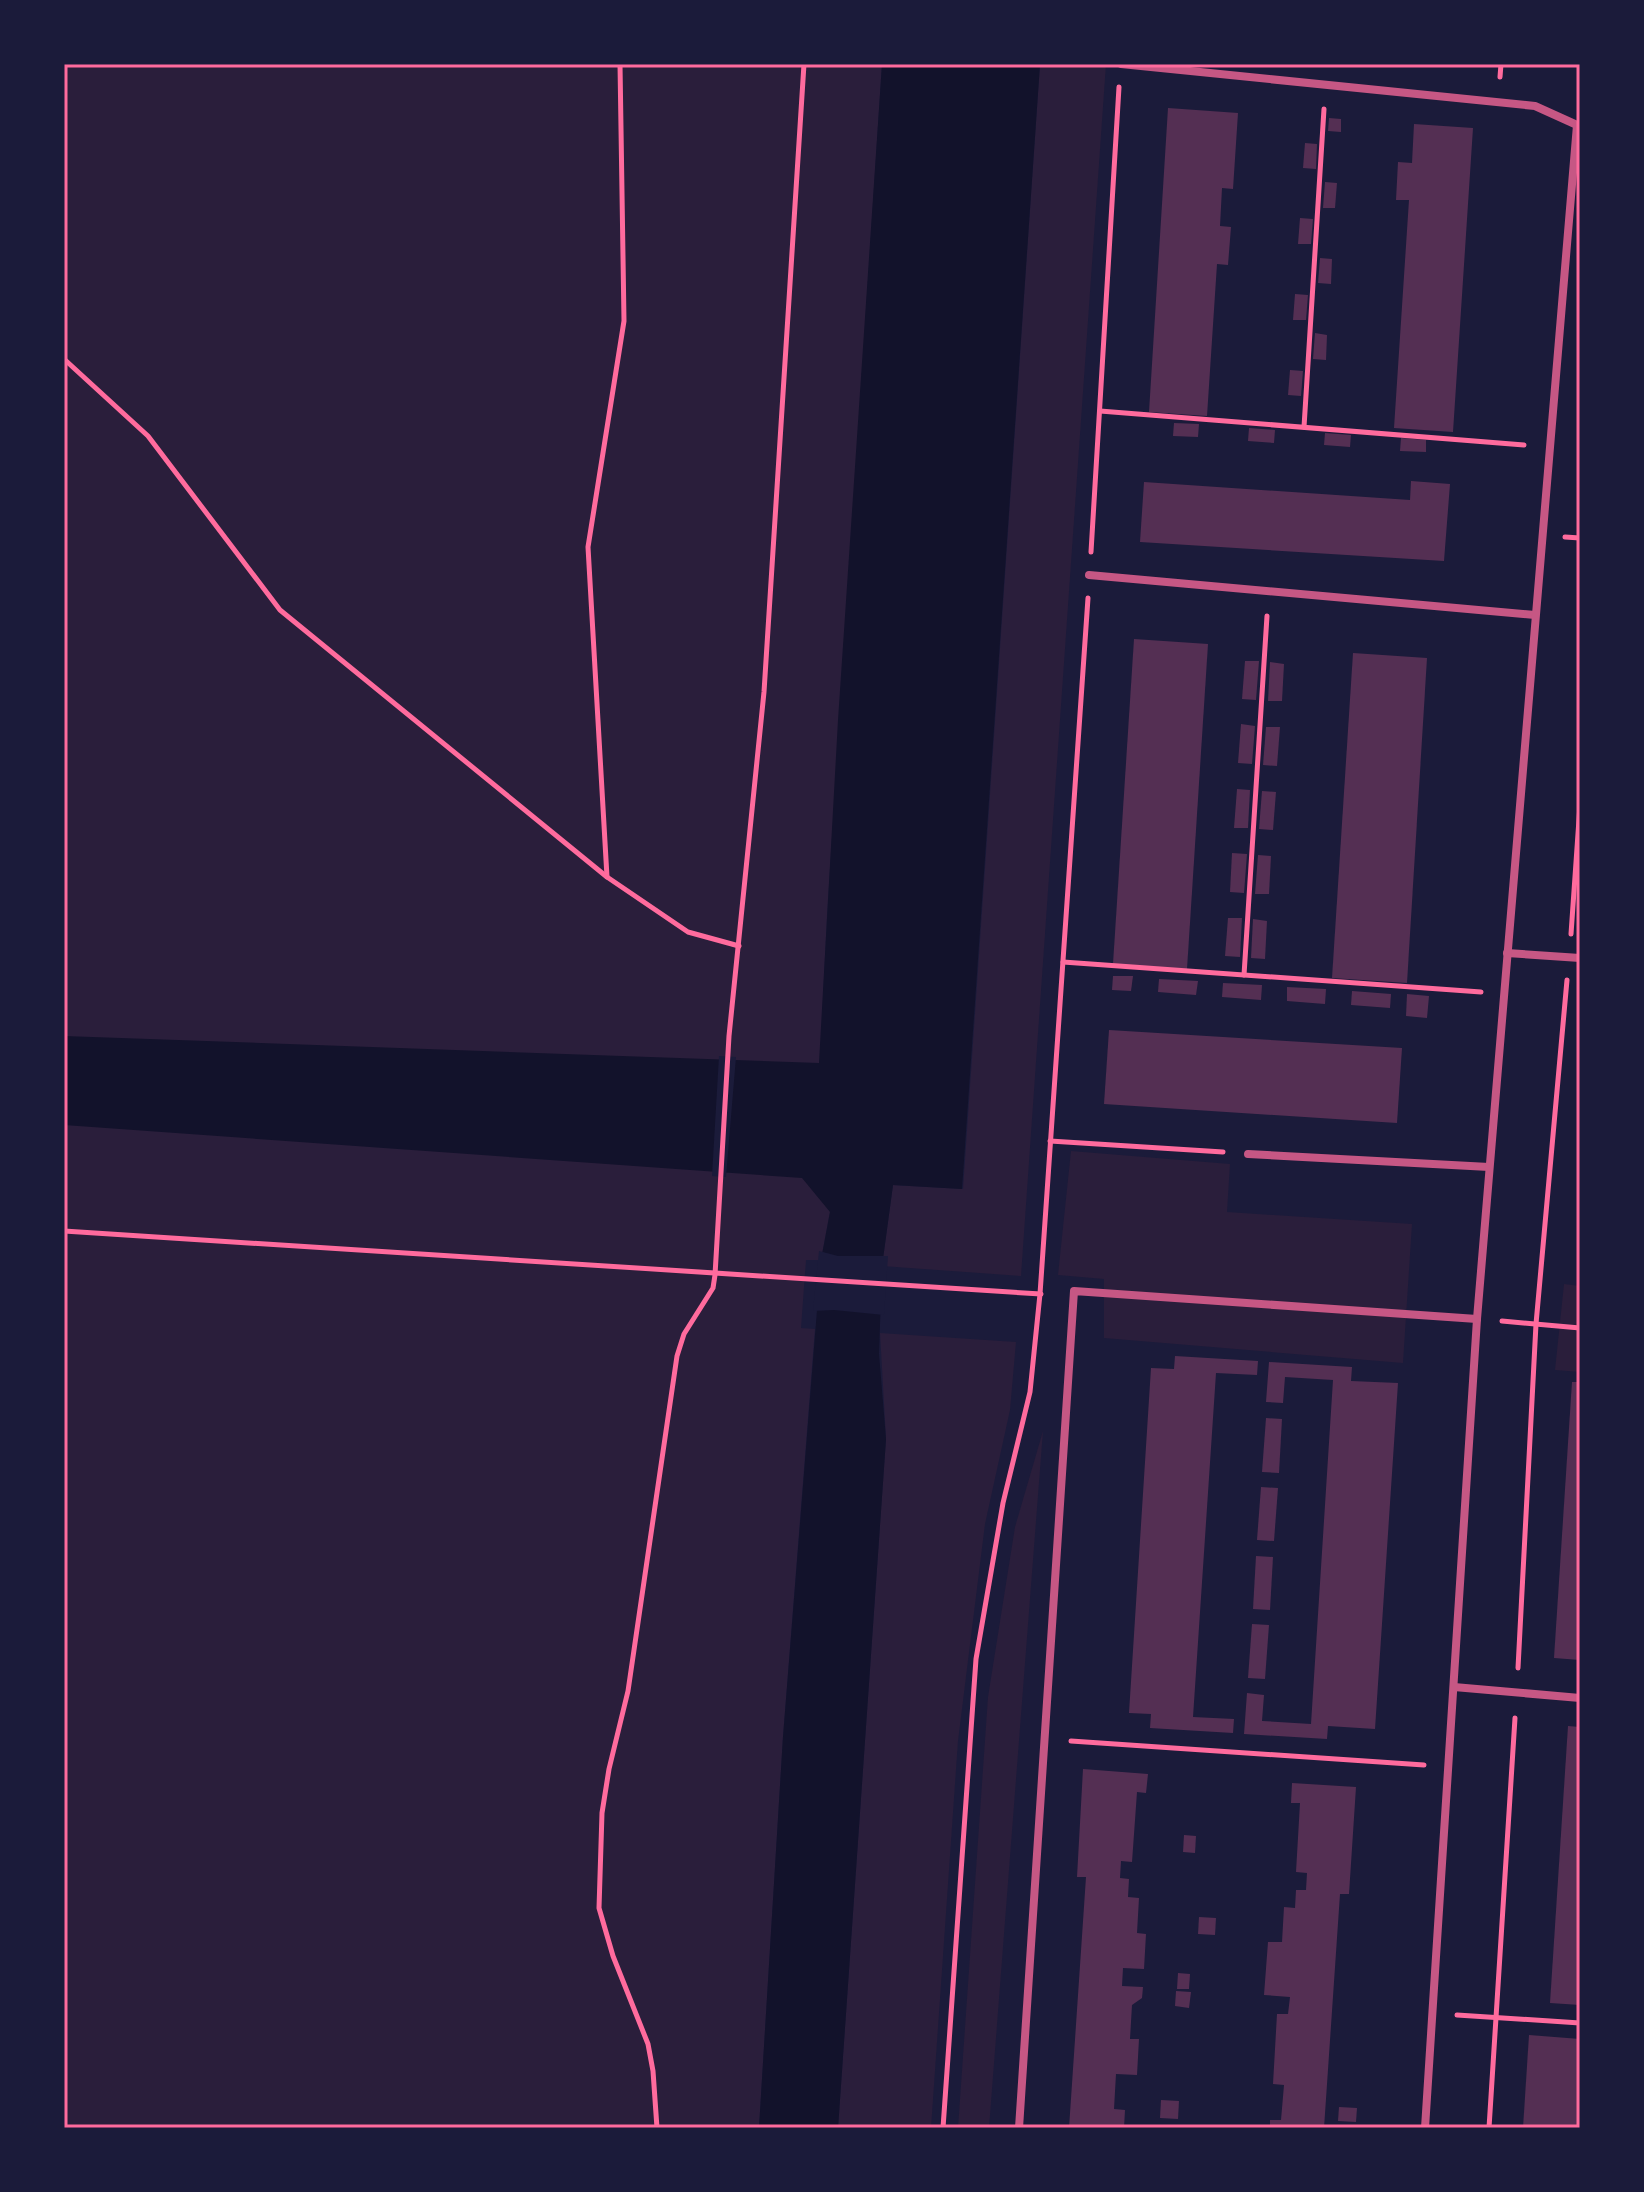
<svg xmlns="http://www.w3.org/2000/svg" width="1644" height="2192" font-family="Rubik,sans-serif">
  <style>
    .green { fill: #2a1e3b }
    .water { fill: #12122b }
    .pier { fill: #1b1b3a }
    .building { fill: #542f53 }
    .lines { fill: none; stroke-linecap: round; stroke-linejoin: round }
    .path { stroke: #ff6b9d; stroke-width: 5 }
    .minor { stroke: #c65784; stroke-width: 8 }
    .neatline { fill: none; stroke: #ff6b9d; stroke-width: 3 }
  </style>
  <rect width="100%" height="100%" fill="#1b1b3a"/>
  <!-- green -->
  <g class="green">
    <polygon points="64,64 882,64 827,915 820,1063 830,1212 821,1260 806,1260 801,1328 815,1329 783,1737 759,2128 64,2128"/>
    <polygon points="1040,64 1106,64 1021,1276 882,1266 893,1185 963,1189"/>
    <polygon points="1071,1151 1230,1164 1227,1212 1412,1224 1403,1363 1104,1338 1104,1279 1058,1275"/>
    <polygon points="1564,1284 1580,1286 1580,1372 1555,1370"/>
    <polygon points="880,1333 1016,1342 1010,1410 985,1524 958,1741 931,2128 838,2128 886,1439"/>
    <polygon points="1043,1431 989,2128 958,2128 988,1697 1015,1527"/>
  </g>
  <!-- water -->
  <polygon class="water" points="882,64 1040,64 962,1189 893,1185 882,1266 879,1354 886,1439 838,2128 759,2128 783,1737 821,1260 830,1212 802,1178 64,1125 64,1036 819,1063 838,720"/>
  <!-- pier -->
  <g class="pier">
    <polygon points="719,1056 736,1057 726,1177 712,1176"/>
    <polygon points="819,1251 838,1256 888,1256 884,1315 834,1310 813,1311"/>
  </g>
  <!-- building -->
  <g class="building">
    <polygon points="1168,108 1238,113 1233,189 1222,188 1220,226 1231,227 1228,265 1217,264 1207,416 1149,412"/>
    <polygon points="1329,118 1341,119 1341,132 1328,131"/>
    <polygon points="1414,124 1473,128 1453,432 1394,428 1409,200 1396,200 1398,162 1412,163"/>
    <polygon points="1305,143 1317,144 1316,169 1303,168"/>
    <polygon points="1325,182 1337,183 1335,208 1323,208"/>
    <polygon points="1300,218 1313,219 1311,244 1298,244"/>
    <polygon points="1320,258 1332,259 1331,284 1318,283"/>
    <polygon points="1295,294 1308,295 1306,320 1293,320"/>
    <polygon points="1315,333 1327,335 1326,360 1313,359"/>
    <polygon points="1290,370 1303,371 1301,396 1288,395"/>
    <polygon points="1174,423 1199,424 1198,437 1173,436"/>
    <polygon points="1249,428 1275,430 1274,443 1248,441"/>
    <polygon points="1325,433 1351,435 1350,447 1324,445"/>
    <polygon points="1401,438 1426,440 1426,452 1400,451"/>
    <polygon points="1411,481 1450,484 1444,561 1140,542 1144,482 1410,500"/>
    <polygon points="1134,639 1208,644 1187,969 1113,964"/>
    <polygon points="1353,653 1427,658 1407,983 1332,978"/>
    <polygon points="1245,661 1259,661 1256,700 1242,699"/>
    <polygon points="1270,662 1284,664 1282,701 1268,701"/>
    <polygon points="1241,724 1255,726 1252,764 1238,763"/>
    <polygon points="1266,727 1280,727 1277,766 1263,765"/>
    <polygon points="1237,789 1250,790 1248,828 1234,828"/>
    <polygon points="1262,791 1276,792 1273,830 1259,829"/>
    <polygon points="1232,853 1247,854 1244,893 1230,892"/>
    <polygon points="1258,855 1271,856 1269,894 1255,894"/>
    <polygon points="1228,918 1242,918 1240,957 1225,956"/>
    <polygon points="1253,919 1267,921 1265,959 1251,958"/>
    <polygon points="1113,976 1133,976 1131,991 1112,990"/>
    <polygon points="1159,979 1198,981 1196,995 1158,992"/>
    <polygon points="1223,983 1262,985 1261,1000 1222,997"/>
    <polygon points="1287,987 1326,989 1325,1004 1287,1001"/>
    <polygon points="1352,991 1391,994 1390,1008 1351,1005"/>
    <polygon points="1407,994 1429,996 1427,1018 1406,1016"/>
    <polygon points="1109,1030 1402,1048 1397,1123 1104,1104"/>
    <polygon points="1175,1356 1258,1361 1257,1375 1216,1373 1193,1717 1234,1719 1233,1733 1150,1728 1151,1714 1129,1713 1151,1368 1174,1369"/>
    <polygon points="1269,1362 1352,1367 1351,1381 1398,1383 1375,1729 1328,1726 1327,1739 1244,1734 1247,1693 1264,1695 1262,1721 1311,1724 1333,1380 1285,1377 1283,1403 1266,1402"/>
    <polygon points="1572,1382 1580,1382 1580,1660 1554,1658"/>
    <polygon points="1266,1418 1282,1419 1279,1473 1262,1472"/>
    <polygon points="1261,1487 1278,1488 1274,1541 1257,1540"/>
    <polygon points="1256,1556 1273,1557 1270,1610 1253,1609"/>
    <polygon points="1252,1624 1269,1625 1265,1679 1248,1678"/>
    <polygon points="1568,1726 1580,1727 1580,2005 1550,2003"/>
    <polygon points="1083,1769 1148,1774 1146,1793 1137,1792 1132,1862 1121,1861 1120,1878 1129,1879 1128,1897 1139,1898 1137,1933 1146,1934 1144,1969 1123,1968 1122,1986 1143,1987 1142,1998 1132,2005 1130,2039 1139,2039 1137,2075 1116,2074 1114,2109 1125,2110 1124,2128 1069,2128 1086,1877 1077,1877"/>
    <polygon points="1292,1783 1356,1787 1349,1894 1340,1894 1324,2128 1270,2128 1270,2120 1281,2120 1284,2085 1273,2084 1277,2014 1288,2014 1290,1997 1264,1995 1268,1942 1282,1942 1284,1907 1295,1908 1296,1890 1306,1890 1307,1873 1296,1872 1300,1803 1291,1803"/>
    <polygon points="1184,1835 1196,1836 1195,1853 1183,1852"/>
    <polygon points="1199,1917 1216,1918 1215,1935 1198,1934"/>
    <polygon points="1178,1973 1190,1974 1189,1989 1177,1989"/>
    <polygon points="1176,1991 1191,1992 1189,2008 1175,2006"/>
    <polygon points="1529,2035 1580,2039 1580,2128 1523,2128"/>
    <polygon points="1161,2100 1179,2101 1178,2119 1160,2118"/>
    <polygon points="1339,2107 1357,2108 1356,2122 1338,2121"/>
  </g>
  <g class="lines">
    <!-- path -->
    <g class="path">
      <polyline points="1500,77 1501,64"/>
      <polyline points="64,359 148,436 280,610 607,877 688,932 739,946"/>
      <polyline points="1100,411 1524,445"/>
      <polyline points="1304,427 1324,109"/>
      <polyline points="1565,537 1580,538"/>
      <polyline points="1091,552 1119,87"/>
      <polyline points="607,877 588,547 624,321 620,64"/>
      <polyline points="1571,934 1580,805"/>
      <polyline points="1063,962 1481,992"/>
      <polyline points="1244,975 1267,616"/>
      <polyline points="1050,1141 1223,1152"/>
      <polyline points="64,1231 1041,1294"/>
      <polyline points="1502,1321 1580,1328"/>
      <polyline points="1518,1668 1536,1324 1567,980"/>
      <polyline points="1071,1741 1424,1765"/>
      <polyline points="1457,2015 1580,2023"/>
      <polyline points="657,2128 653,2071 648,2044 613,1956 599,1908 602,1813 609,1769 628,1691 677,1356 684,1334 713,1288 715,1275 729,1036 764,692 804,64"/>
      <polyline points="943,2128 976,1659 1003,1503 1030,1392 1040,1294 1088,598"/>
      <polyline points="1489,2128 1515,1718"/>
    </g>
    <!-- minor -->
    <g class="minor">
      <polyline points="1121,64 1535,106 1577,125"/>
      <polyline points="1089,575 1535,615"/>
      <polyline points="1507,953 1580,958"/>
      <polyline points="1248,1154 1489,1167"/>
      <polyline points="1454,1687 1580,1698"/>
      <polyline points="1019,2128 1074,1291 1477,1319"/>
      <polyline points="1425,2128 1477,1319 1577,125 1580,124"/>
    </g>
  </g>
  <!-- border -->
  <rect width="1644" height="2192" fill="none" stroke="#1b1b3a" stroke-width="132"/>
  <rect x="66" y="66" width="1512" height="2060" class="neatline"/>
</svg>
